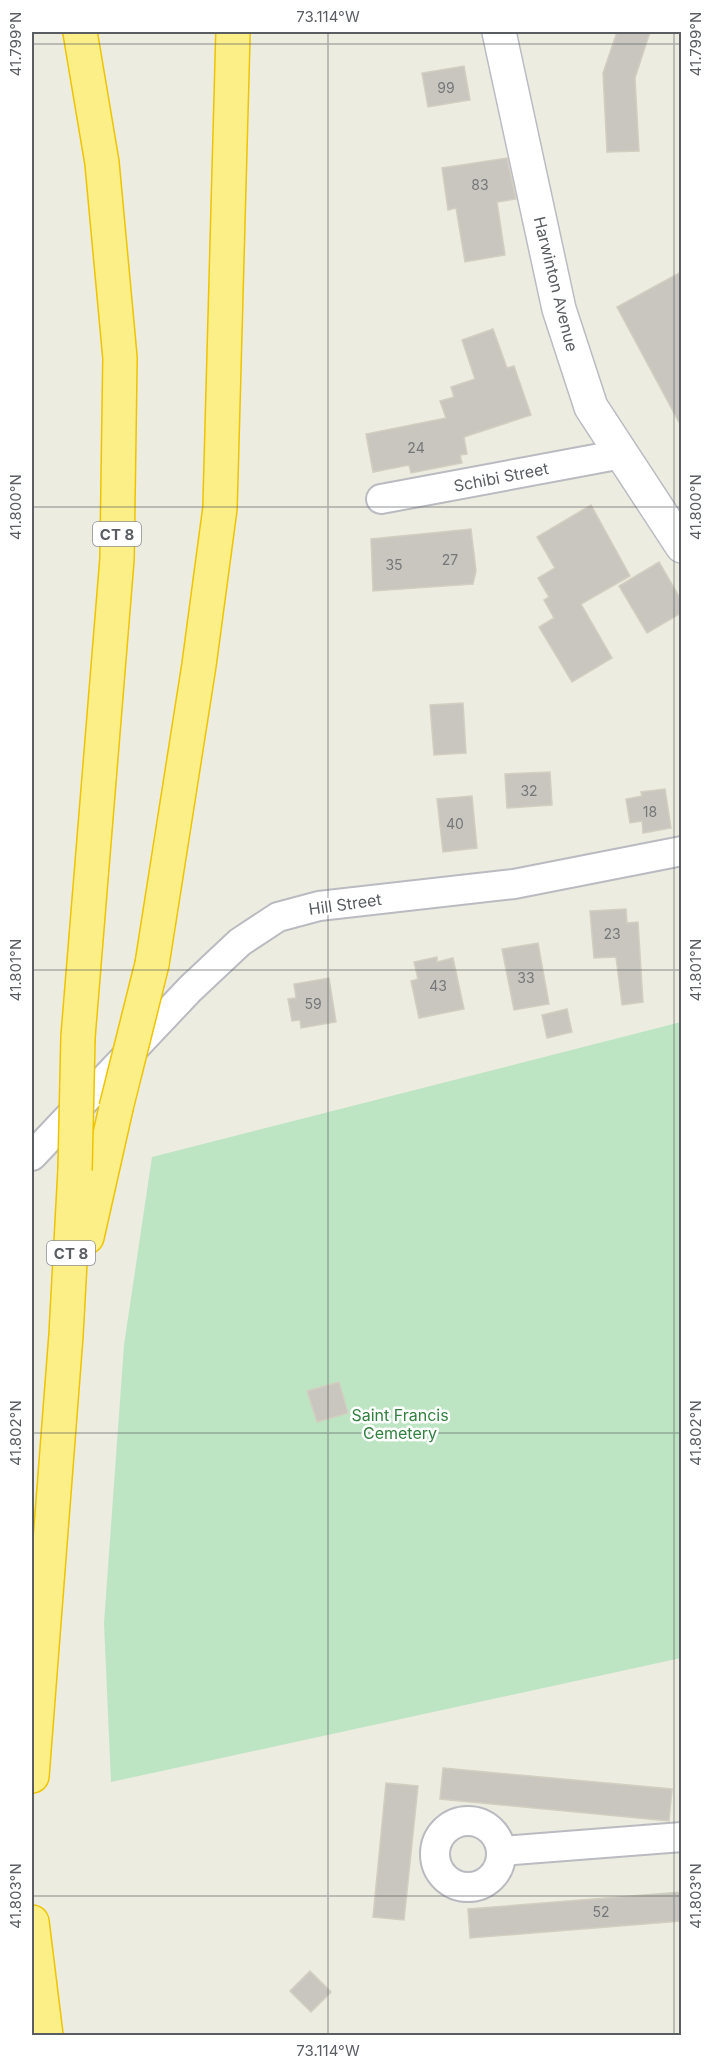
<svg xmlns="http://www.w3.org/2000/svg" width="713" height="2067" font-family="Inter,sans-serif">
  <style>
    .green { fill: #bde5c3 }
    .building { fill: #c8c6bf; stroke: #d2cec0; stroke-width: 1.5 }
    .lines { fill: none; stroke-linecap: round; stroke-linejoin: round }
    .street-casing { stroke: #b9bbc0; stroke-width: 32 }
    .secondary-casing { stroke: #babcc3; stroke-width: 36 }
    .highway-casing { stroke: #eec400; stroke-width: 36 }
    .street { stroke: #fff; stroke-width: 28 }
    .secondary { stroke: #fff; stroke-width: 33 }
    .highway { stroke: #fdef88; stroke-width: 33 }
    .highway-bridge-casing { stroke: #eec400; stroke-width: 36; stroke-linecap: butt }
    .highway-bridge { stroke: #fdef88; stroke-width: 33 }
    .ticks { fill: none; stroke: #5a5d62; stroke-width: 1.5; stroke-opacity: 0.45 }
    .labels { text-anchor: middle; dominant-baseline: central; stroke-width: 5; stroke-linejoin: round; paint-order: stroke }
    .number-label { font-size: 14px; fill: #767779 }
    .shield { fill: #fff; stroke: #8c8e91; stroke-width: 1.5 }
    .shield-label { font-size: 15px; font-weight: bold; fill: #5a5d62 }
    .street-label { font-size: 16px; fill: #5a5d62; stroke: #fff }
    .park-label { font-size: 16px; fill: #338141; stroke: #fff }
    .neatline { fill: none; stroke: #5a5d62; stroke-width: 2 }
    .ticks-label { font-size: 15px; text-anchor: middle; fill: #5a5d62 }
  </style>
  <rect width="100%" height="100%" fill="#edece1"/>
  <!-- green -->
  <polygon class="green" points="681,1022 681,1658 111,1782 104,1623 124,1345 152,1157"/>
  <!-- building -->
  <g class="building">
    <polygon points="617,32 650,32 635,78 639,151 607,152 603,73"/>
    <polygon points="464,66 470,100 428,107 422,73"/>
    <polygon points="507,158 516,199 497,202 505,255 465,262 456,208 448,210 442,168"/>
    <polygon points="681,272 681,426 617,307"/>
    <polygon points="493,329 507,368 514,366 531,415 464,437 467,454 460,455 462,463 411,473 409,465 373,472 366,434 446,418 440,401 454,397 451,387 475,379 462,340"/>
    <polygon points="591,505 630,576 581,604 612,658 572,682 539,627 554,618 544,600 549,597 538,578 555,568 537,537"/>
    <polygon points="471,529 476,571 473,584 373,591 371,539"/>
    <polygon points="659,562 681,600 681,613 647,633 619,586"/>
    <polygon points="463,703 466,753 434,755 430,705"/>
    <polygon points="550,772 552,805 507,808 505,774"/>
    <polygon points="665,789 671,828 643,833 642,821 630,823 626,799 642,796 641,792"/>
    <polygon points="472,796 477,848 443,852 437,799"/>
    <polygon points="626,909 627,923 638,922 643,1002 622,1005 616,957 594,958 590,911"/>
    <polygon points="538,943 549,1004 514,1010 502,949"/>
    <polygon points="437,957 437,962 453,958 464,1009 419,1018 411,981 418,979 414,962"/>
    <polygon points="329,978 336,1022 301,1028 300,1020 292,1021 288,999 296,998 294,984"/>
    <polygon points="567,1009 572,1032 547,1038 542,1015"/>
    <polygon points="339,1382 348,1413 317,1422 307,1391"/>
    <polygon points="443,1768 672,1789 669,1821 440,1799"/>
    <polygon points="386,1783 418,1786 404,1920 373,1917"/>
    <polygon points="681,1892 681,1921 470,1938 468,1909"/>
    <polygon points="310,1971 331,1992 311,2012 290,1991"/>
  </g>
  <g class="lines">
    <!-- street casing -->
    <g class="street-casing">
      <g id="street">
        <polyline points="381,499 622,454"/>
        <polyline points="32,1156 190,989 240,942 278,917 319,906 514,884 682,851"/>
        <circle cx="468" cy="1854" r="33"/>
        <polyline points="501,1851 682,1837"/>
      </g>
    </g>
    <!-- secondary casing -->
    <g class="secondary-casing">
      <polyline id="secondary" points="499,32 559,309 591,407 682,546"/>
    </g>
    <!-- highway casing -->
    <g class="highway-casing">
      <g id="highway">
        <polyline points="152,964 199,665 220,508 233,32"/>
        <polyline points="78,1037 117,559 120,358 102,163 80,32"/>
        <polyline points="87,1237 116,1108"/>
        <polyline points="32,1776 66,1335 75,1170"/>
        <polyline points="32,1922 46,2036"/>
      </g>
    </g>
    <!-- street -->
    <use href="#street" class="street"/>
    <!-- secondary -->
    <use href="#secondary" class="secondary"/>
    <!-- highway -->
    <use href="#highway" class="highway"/>
    <!-- highway-bridge casing -->
    <g class="highway-bridge-casing">
      <g id="highway-bridge">
        <polyline points="116,1108 152,964"/>
        <polyline points="75,1170 78,1037"/>
      </g>
    </g>
    <!-- highway-bridge -->
    <use href="#highway-bridge" class="highway-bridge"/>
  </g>
  <!-- ticks -->
  <path class="ticks" d="M328,32V2036M674,32V2036M32,44H682M32,507H682M32,970H682M32,1433H682M32,1896H682"/>
  <g class="labels">
    <!-- number labels -->
    <g class="number-label">
      <text x="446" y="87">99</text>
      <text x="480" y="184">83</text>
      <text x="416" y="447">24</text>
      <text x="450" y="559">27</text>
      <text x="394" y="564">35</text>
      <text x="529" y="790">32</text>
      <text x="650" y="811">18</text>
      <text x="455" y="823">40</text>
      <text x="612" y="933">23</text>
      <text x="526" y="977">33</text>
      <text x="438" y="985">43</text>
      <text x="313" y="1003">59</text>
      <text x="601" y="1911">52</text>
    </g>
    <!-- shield labels -->
    <g class="shield">
      <rect x="93" y="522" width="48" height="24" rx="4.5"/>
      <rect x="47" y="1241" width="48" height="24" rx="4.5"/>
    </g>
    <g class="shield-label">
      <text x="117" y="534">CT 8</text>
      <text x="71" y="1253">CT 8</text>
    </g>
    <!-- street labels -->
    <g class="street-label">
      <text transform="translate(556 284) rotate(76)">Harwinton Avenue</text>
      <text transform="translate(501 477) rotate(-11)">Schibi Street</text>
      <text transform="translate(345 904) rotate(-8)">Hill Street</text>
    </g>
    <!-- park labels -->
    <g class="park-label">
      <text x="400" y="1415">Saint Francis<tspan x="400" dy="18">Cemetery</tspan></text>
    </g>
  </g>
  <!-- border -->
  <rect width="713" height="2067" fill="none" stroke="#ffffff" stroke-width="66"/>
  <rect x="33" y="33" width="647" height="2001" class="neatline"/>
  <g class="ticks-label">
    <text x="328" y="22">73.114°W</text>
    <text transform="translate(696 44) rotate(-90)" y="5">41.799°N</text>
    <text transform="translate(16 44) rotate(-90)" y="5">41.799°N</text>
    <text transform="translate(696 507) rotate(-90)" y="5">41.800°N</text>
    <text transform="translate(16 507) rotate(-90)" y="5">41.800°N</text>
    <text transform="translate(696 970) rotate(-90)" y="5">41.801°N</text>
    <text transform="translate(16 970) rotate(-90)" y="5">41.801°N</text>
    <text transform="translate(16 1433) rotate(-90)" y="5">41.802°N</text>
    <text transform="translate(696 1433) rotate(-90)" y="5">41.802°N</text>
    <text transform="translate(696 1896) rotate(-90)" y="5">41.803°N</text>
    <text transform="translate(16 1896) rotate(-90)" y="5">41.803°N</text>
    <text x="328" y="2056">73.114°W</text>
  </g>
</svg>
